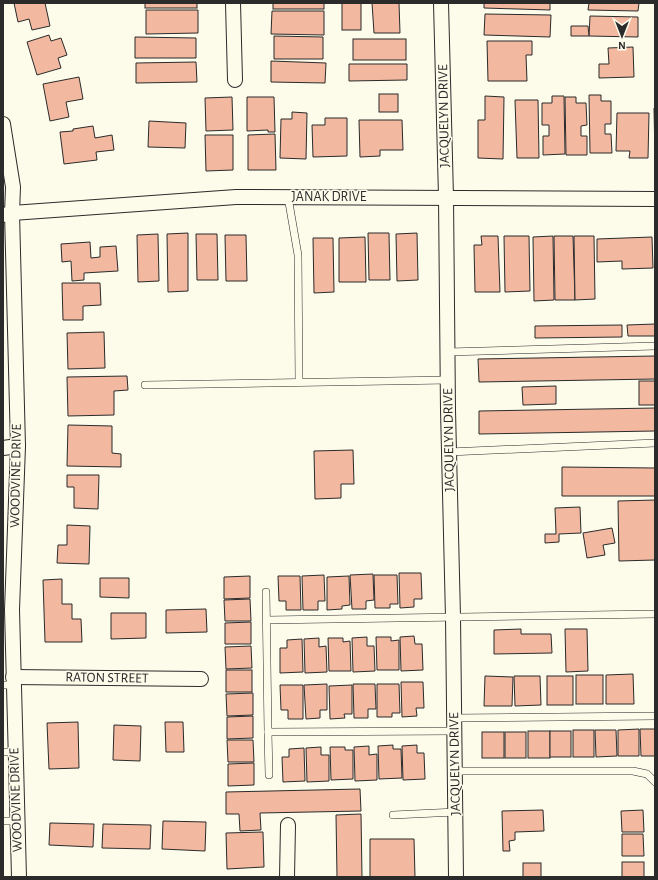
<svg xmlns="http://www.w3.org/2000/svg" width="658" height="880" font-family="'Alegreya Sans',sans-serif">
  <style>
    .building { fill: #f2b8a0; stroke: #2b2b2b }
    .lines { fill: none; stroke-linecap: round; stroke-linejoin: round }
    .lane-casing { stroke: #2b2b2b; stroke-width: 8 }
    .street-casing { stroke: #2b2b2b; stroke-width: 16 }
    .lane { stroke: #fdfbea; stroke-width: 7 }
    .street { stroke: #fdfbea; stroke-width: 14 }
    .labels { text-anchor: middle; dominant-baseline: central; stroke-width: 3; stroke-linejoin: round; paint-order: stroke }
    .street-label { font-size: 14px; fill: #2b2b2b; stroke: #fdfbea }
  </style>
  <rect width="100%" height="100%" fill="#fdfbea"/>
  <!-- building -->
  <g class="building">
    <polygon points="14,3 45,3 50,26 32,30 29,19 18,22"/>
    <rect x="145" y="3" width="52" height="5"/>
    <rect x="273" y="3" width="51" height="6"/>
    <rect x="342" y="3" width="19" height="27"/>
    <polygon points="372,3 399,3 400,33 374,33"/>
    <polygon points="484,3 550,3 550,10 484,8"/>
    <polygon points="589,3 639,3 638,11 588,10"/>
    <polygon points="146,10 198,10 198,33 146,34"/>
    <polygon points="272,11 324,11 324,35 271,34"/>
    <polygon points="485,14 551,15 550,37 484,35"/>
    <polygon points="590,16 638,17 638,37 589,36"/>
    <polygon points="571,26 588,26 589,36 571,36"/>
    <polygon points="49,35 51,41 61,38 67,55 58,58 61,68 37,75 27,42"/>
    <polygon points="274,36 323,37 323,59 274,59"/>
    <polygon points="135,37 196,38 196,58 135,58"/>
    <rect x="353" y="39" width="53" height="21"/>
    <polygon points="487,41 532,41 532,55 526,55 527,81 488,81"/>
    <polygon points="633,47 634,77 599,78 599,64 609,64 608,48"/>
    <polygon points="271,61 326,63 325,83 271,82"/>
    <polygon points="196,62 197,82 136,83 136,63"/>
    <polygon points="349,64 407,64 407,80 349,81"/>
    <polygon points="79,77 83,99 66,102 69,117 50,121 43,84"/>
    <rect x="379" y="94" width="19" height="18"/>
    <polygon points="589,95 601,95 601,101 611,101 611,124 605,124 605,134 611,134 612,153 590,153"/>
    <polygon points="485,96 504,97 503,159 478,158 478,120 485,120"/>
    <polygon points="552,96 564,96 565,154 543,155 543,136 549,136 549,125 542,125 542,103 552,103"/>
    <polygon points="232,97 233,130 206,131 205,98"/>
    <polygon points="247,97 274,97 275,132 268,132 268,130 247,131"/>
    <polygon points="565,97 576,97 576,103 586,103 587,125 581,126 581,136 587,136 587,155 566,155"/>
    <polygon points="515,100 538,100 539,158 517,158"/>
    <polygon points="654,108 655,108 655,158"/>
    <polygon points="292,112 307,113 306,159 280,158 281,119 292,119"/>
    <polygon points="617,113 649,113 648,158 629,158 630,151 616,151"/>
    <polygon points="325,118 347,118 347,156 313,157 312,125 325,125"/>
    <polygon points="359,120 402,120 403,150 380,150 380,156 360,157"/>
    <polygon points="149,121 186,123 185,148 148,147"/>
    <polygon points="93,126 95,138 112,135 114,150 96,152 97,160 64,164 60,132 73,131 73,129"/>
    <polygon points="275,134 276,170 248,170 248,135"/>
    <polygon points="205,135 233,135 233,170 206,171"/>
    <polygon points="188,233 188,291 168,292 167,234"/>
    <polygon points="368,233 389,233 390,280 369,280"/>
    <polygon points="417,233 418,280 397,281 396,234"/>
    <polygon points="158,234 159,281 138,282 137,235"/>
    <polygon points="196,234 217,234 218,280 197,280"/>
    <polygon points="225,235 246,235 247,281 226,281"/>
    <polygon points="481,236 498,236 500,292 475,292 474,245 482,245"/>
    <polygon points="504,236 529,236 530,291 505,292"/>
    <polygon points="553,236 554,300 534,301 533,237"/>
    <polygon points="554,236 573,236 575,300 555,300"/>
    <polygon points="574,236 594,236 595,299 575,300"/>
    <polygon points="365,237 366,282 339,282 339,238"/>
    <polygon points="652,237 653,268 622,269 622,261 597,262 597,239"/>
    <polygon points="313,238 333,238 334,292 314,293"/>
    <polygon points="90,242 91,258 100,257 100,247 116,246 118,271 84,273 84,280 72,281 71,261 62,262 61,244"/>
    <polygon points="62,283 100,283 101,305 83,306 83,320 63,320"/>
    <polygon points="655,324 655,336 628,336 627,325"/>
    <polygon points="622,325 622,337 535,338 535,326"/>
    <polygon points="104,332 105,368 68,369 67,333"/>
    <polygon points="655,356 655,379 479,382 478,359"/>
    <polygon points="127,376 128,390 114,391 114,415 68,416 67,377"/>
    <rect x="639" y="381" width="16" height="24"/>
    <polygon points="556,386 556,404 523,405 522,387"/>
    <polygon points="655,408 655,431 479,434 479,411"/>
    <polygon points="68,425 112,426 112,453 121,454 121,467 67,466"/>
    <polygon points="353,450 354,484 341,484 341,498 315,499 314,451"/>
    <polygon points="562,467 655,468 655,496 562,496"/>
    <polygon points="67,475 99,475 98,509 74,508 74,487 67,487"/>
    <polygon points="655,500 655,560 619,561 618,501"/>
    <polygon points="580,507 581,533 559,534 559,542 545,543 545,534 556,534 555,508"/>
    <polygon points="67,525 90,526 89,564 57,563 58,545 67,545"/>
    <polygon points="612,528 615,543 603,545 605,555 587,558 583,533"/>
    <polygon points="399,573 421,573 422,599 414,599 414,607 400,608"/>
    <polygon points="373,574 374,600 366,601 366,609 352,609 350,575"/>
    <polygon points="324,575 325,601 318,601 318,610 303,610 302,576"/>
    <polygon points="374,575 397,575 398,604 390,604 390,608 375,608"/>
    <polygon points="250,576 250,598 224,599 224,577"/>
    <polygon points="278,576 300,576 301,610 286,610 286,601 279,601"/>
    <polygon points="349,576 350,605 342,606 342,609 327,610 327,577"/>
    <polygon points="100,578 129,578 129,598 100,597"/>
    <polygon points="62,579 62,604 72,604 72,619 81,619 82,642 45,642 43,580"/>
    <polygon points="250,599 251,621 225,621 224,600"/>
    <polygon points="206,609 207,632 166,633 166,610"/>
    <polygon points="111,613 146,613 146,638 111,639"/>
    <polygon points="251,622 251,644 225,644 225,623"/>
    <polygon points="521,629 521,634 551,634 552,653 494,654 494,630"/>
    <polygon points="565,629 587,629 588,671 566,672"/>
    <polygon points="414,636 415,644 422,644 423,670 401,671 400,637"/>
    <polygon points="367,637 367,646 374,646 375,671 353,672 352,638"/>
    <polygon points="376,637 391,637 391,641 399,640 399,670 377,670"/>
    <polygon points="319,638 319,647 326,646 327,672 305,673 304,639"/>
    <polygon points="328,638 343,638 343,642 350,641 351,671 329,671"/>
    <polygon points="302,639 303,672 280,673 280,648 287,648 287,640"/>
    <polygon points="251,646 252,668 226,669 225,647"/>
    <rect x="226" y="670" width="26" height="22"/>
    <polygon points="633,674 634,704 606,704 606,675"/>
    <rect x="576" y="675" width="27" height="29"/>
    <polygon points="485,676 513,677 512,706 484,706"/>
    <polygon points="514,676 540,676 541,705 515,706"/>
    <rect x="547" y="676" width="26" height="29"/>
    <polygon points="401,682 423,682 424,708 416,708 417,716 402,717"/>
    <polygon points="327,684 327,710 320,710 320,718 306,719 304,685"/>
    <polygon points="353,684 375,684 376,709 368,709 368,718 354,718"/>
    <polygon points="377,684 399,684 400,713 392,713 392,717 377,717"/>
    <polygon points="280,685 303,685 303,719 288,719 288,710 281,710"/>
    <polygon points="352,685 352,714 344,714 345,718 330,719 329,686"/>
    <polygon points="253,693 253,715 227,716 226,694"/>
    <polygon points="253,716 253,738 227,739 227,717"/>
    <polygon points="78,722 79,768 49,769 47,723"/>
    <polygon points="165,722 183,722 184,752 166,752"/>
    <polygon points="114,725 141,726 140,761 113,760"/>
    <polygon points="639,729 639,756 618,756 618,730"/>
    <polygon points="640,729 655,729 655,756 641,756"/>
    <rect x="573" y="730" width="21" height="27"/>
    <polygon points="595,730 616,730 617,756 596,757"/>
    <rect x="528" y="731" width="22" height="27"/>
    <rect x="550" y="731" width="21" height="26"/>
    <rect x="482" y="732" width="22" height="26"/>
    <rect x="505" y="732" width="21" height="26"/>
    <polygon points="227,740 253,740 254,762 228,762"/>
    <polygon points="393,745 393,749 401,749 402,778 379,779 378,746"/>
    <polygon points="417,745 417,753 424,753 425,779 403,780 402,746"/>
    <polygon points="369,746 369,755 377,754 377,780 355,781 354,747"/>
    <polygon points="321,747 321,755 329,755 329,781 307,782 306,748"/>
    <polygon points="330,747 345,747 345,750 353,750 353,779 331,780"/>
    <polygon points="304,748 305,781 283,782 282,757 289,757 289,749"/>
    <polygon points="254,763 254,785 228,786 228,764"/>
    <polygon points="360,789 361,811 260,813 261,830 240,831 239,814 226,814 226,792"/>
    <polygon points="543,810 544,831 515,832 515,840 509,841 510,851 503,851 502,811"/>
    <polygon points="643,810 644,832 622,832 621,811"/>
    <polygon points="361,814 362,877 337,877 336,815"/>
    <polygon points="163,821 206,822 205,851 162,849"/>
    <polygon points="50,823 94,824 93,847 49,845"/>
    <polygon points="103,824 151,825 150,849 102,848"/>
    <polygon points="263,832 264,867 227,869 226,833"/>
    <polygon points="622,834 643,834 644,856 622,856"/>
    <polygon points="370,839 414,839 415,877 370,877"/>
    <rect x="622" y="862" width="22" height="15"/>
    <rect x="523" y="863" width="18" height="14"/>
  </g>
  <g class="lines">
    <!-- lane casing -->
    <g class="lane-casing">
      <g id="lane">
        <polyline points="288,197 298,255 299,382"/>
        <polyline points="448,352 655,346"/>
        <polyline points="145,385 448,380"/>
        <polyline points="449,452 655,443"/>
        <polyline points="266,592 268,732 455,731"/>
        <polyline points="267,620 655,614"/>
        <polyline points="3,685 13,685"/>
        <polyline points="454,718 655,716"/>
        <polyline points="268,732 269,775"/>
        <polyline points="3,752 15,752"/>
        <polyline points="456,771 633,771 647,774 655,782"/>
        <polyline points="393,815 456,812"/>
        <polyline points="3,821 17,821"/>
      </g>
    </g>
    <!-- street casing -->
    <g class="street-casing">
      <g id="street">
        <polyline points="233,3 235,80"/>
        <polyline points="441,3 446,197 448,410 453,617 456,877"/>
        <polyline points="3,124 13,187 12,213 18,446 12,610 19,877"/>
        <polyline points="3,215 12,213 236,197 655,199"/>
        <polyline points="3,448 18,446"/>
        <polyline points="13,677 201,679"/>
        <polyline points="287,877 288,825"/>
      </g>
    </g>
    <!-- lane -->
    <use href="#lane" class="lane"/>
    <!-- street -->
    <use href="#street" class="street"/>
  </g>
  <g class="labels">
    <!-- street labels -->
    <g class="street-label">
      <text transform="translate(444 116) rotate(-91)">JACQUELYN DRIVE</text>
      <text x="329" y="197">JANAK DRIVE</text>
      <text transform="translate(449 440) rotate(-91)">JACQUELYN DRIVE</text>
      <text transform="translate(16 476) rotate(-89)">WOODVINE DRIVE</text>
      <text transform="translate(107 678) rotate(1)">RATON STREET</text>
      <text transform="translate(455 764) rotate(-91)">JACQUELYN DRIVE</text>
      <text transform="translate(16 800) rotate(-92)">WOODVINE DRIVE</text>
    </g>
  </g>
  <!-- border -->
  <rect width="658" height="880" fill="none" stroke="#2b2b2b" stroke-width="8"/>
  <!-- north arrow -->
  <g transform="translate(622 36) rotate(180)" stroke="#fdfbea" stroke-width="3" paint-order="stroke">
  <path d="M0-3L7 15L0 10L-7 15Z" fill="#2b2b2b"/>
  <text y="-6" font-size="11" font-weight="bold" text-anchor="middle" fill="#2b2b2b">N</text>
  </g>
</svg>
